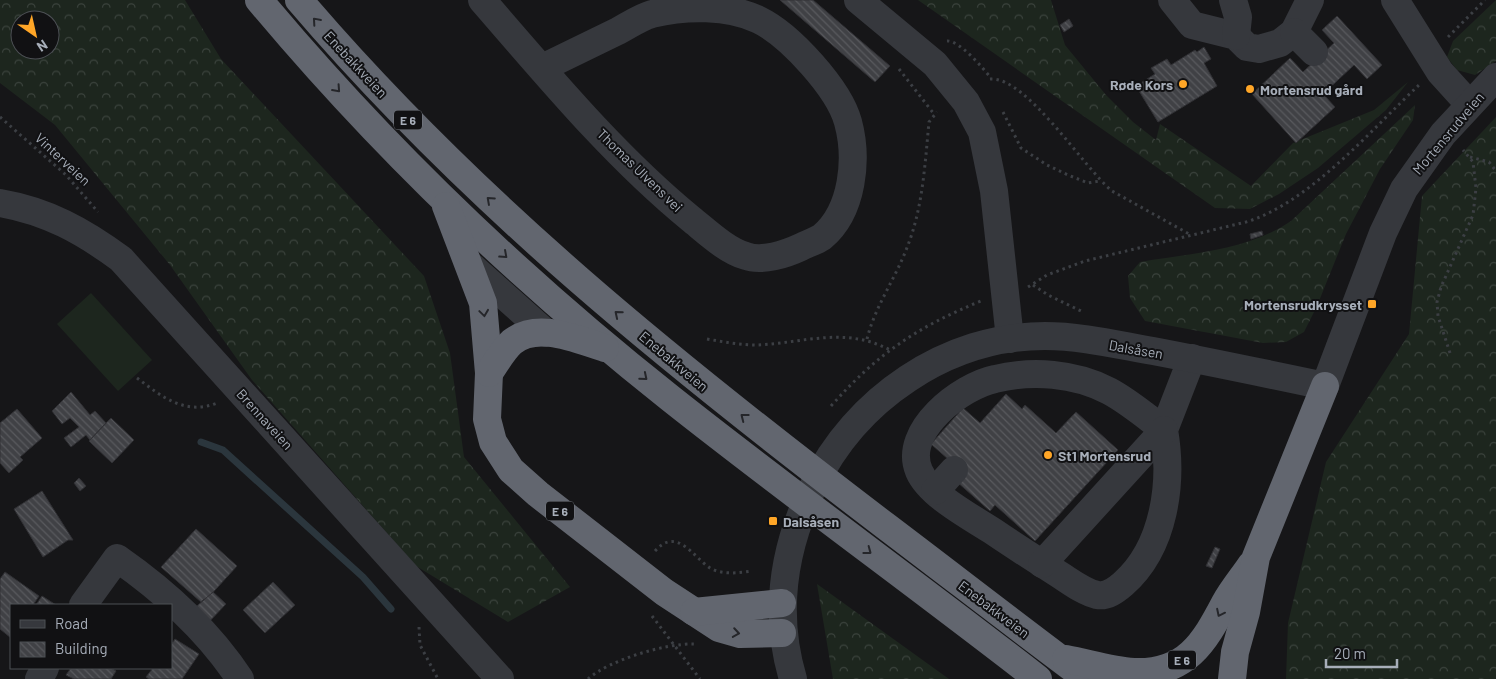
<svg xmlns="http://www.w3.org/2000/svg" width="1496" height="679" font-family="Barlow,sans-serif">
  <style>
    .forest { fill: url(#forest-crowns); fill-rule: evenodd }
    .pitch { fill: #1d261e }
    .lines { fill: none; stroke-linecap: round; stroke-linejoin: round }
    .stream { stroke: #2b363d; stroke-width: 7 }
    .building { fill: url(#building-back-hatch); stroke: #303034 }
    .path { stroke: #3c3f44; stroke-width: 3; stroke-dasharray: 2.5 4; stroke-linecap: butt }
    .minor { stroke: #36383d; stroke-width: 28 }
    .highway { stroke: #62666f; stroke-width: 28 }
    .oneway { stroke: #25262a }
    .poi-dot { fill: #ffa627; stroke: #111113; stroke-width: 2 }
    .labels { text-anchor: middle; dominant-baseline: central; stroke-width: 4; stroke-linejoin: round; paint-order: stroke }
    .shield { fill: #111113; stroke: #7a7f87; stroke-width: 1 }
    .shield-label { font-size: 12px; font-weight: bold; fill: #a7aeb9 }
    .street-label { font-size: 14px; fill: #a7aeb9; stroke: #111113 }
    .poi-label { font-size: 14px; font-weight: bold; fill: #a7aeb9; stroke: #111113; text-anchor: start }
  </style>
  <defs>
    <pattern id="forest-crowns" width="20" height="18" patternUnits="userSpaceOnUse" patternTransform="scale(1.25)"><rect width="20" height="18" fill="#1d261e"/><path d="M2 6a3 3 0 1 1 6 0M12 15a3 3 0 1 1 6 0" fill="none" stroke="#3b433d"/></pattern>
    <pattern id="building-back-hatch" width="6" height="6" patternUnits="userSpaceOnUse" patternTransform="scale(1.25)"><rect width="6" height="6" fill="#404145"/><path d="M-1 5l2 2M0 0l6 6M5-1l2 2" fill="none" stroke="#595a5e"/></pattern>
  </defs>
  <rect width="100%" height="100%" fill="#161618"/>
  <!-- forest -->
  <g class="forest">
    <path d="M0,0H185L221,59L424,276L450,353L464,457L570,587L508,622L416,566L252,380L170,265L55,125L0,83ZM20,20H50V50H20Z"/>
    <polygon points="918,0 1051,0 1065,45 1106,95 1133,122 1156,140 1160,124 1251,186 1293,143 1374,110 1408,82 1386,110 1318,168 1279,194 1250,209 1215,208"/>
    <polygon points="1496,0 1496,61 1475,75 1457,70 1447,57 1453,41"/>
    <path d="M1415,105L1413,120L1380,169L1346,234L1317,306L1304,332L1286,342L1263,343L1145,321L1130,298L1128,276L1140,262C1191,253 1247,251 1291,221Z"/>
    <polygon points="1496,117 1496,679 1286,679 1288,623 1326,462 1409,334 1422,196"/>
    <polygon points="817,584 949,679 833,679"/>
  </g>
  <!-- pitch -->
  <polygon class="pitch" points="91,293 152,360 118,391 57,324"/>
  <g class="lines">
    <!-- stream -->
    <polyline class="stream" points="201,442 223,450 363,577 391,609"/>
  </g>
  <!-- building -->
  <g class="building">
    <polygon points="780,0 813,0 890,66 875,82"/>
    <polygon points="1337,16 1382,65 1367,79 1354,65 1323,94 1335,107 1296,143 1252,94 1290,58 1303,72 1334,43 1322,30"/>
    <polygon points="1069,19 1073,26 1064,32 1060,25"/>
    <polygon points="1204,47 1211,59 1204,63 1217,86 1158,122 1136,86 1155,74 1151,68 1167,59 1171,65 1195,50 1197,52"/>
    <polygon points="1262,231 1263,235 1251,239 1250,234"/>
    <polygon points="71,392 90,415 95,411 106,423 90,440 86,435 71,447 64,438 79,427 70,418 62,424 52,411"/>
    <polygon points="1006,394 1022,409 1025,405 1056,433 1076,412 1118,450 1035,541 995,505 990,511 956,481 948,459 931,444 963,408 980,423"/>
    <polygon points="17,409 42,438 20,457 23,460 9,473 0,463 0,423"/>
    <polygon points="111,418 134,440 112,463 89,441"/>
    <polygon points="79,478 86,486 80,491 74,483"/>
    <polygon points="42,491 73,540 68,540 43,557 14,509"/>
    <polygon points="196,529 237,566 206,600 204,599 201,602 161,567"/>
    <polygon points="1215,547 1220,549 1212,568 1206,566"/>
    <polygon points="5,572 39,596 33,605 11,605 11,638 0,629 0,579"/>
    <polygon points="273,582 295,605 265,633 243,610"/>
    <polygon points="213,592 226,604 205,626 197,606"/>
    <polygon points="42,596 56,605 36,605"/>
    <polygon points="175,639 199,654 182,679 149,679 146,677 153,668 171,668 171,645"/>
    <polygon points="71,668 110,668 116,671 111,679 74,679 66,675"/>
  </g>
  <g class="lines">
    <!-- path -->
    <g class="path">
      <polyline points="1448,37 1485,0"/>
      <path d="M947,41C959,40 983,68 991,78"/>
      <polyline points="899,69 934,114"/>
      <path d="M990,79C1026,76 1084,168 1112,191L1191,235"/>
      <polyline points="1003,112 1021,148 1047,165 1068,175 1088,183 1100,181"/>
      <polyline points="0,117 66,175 98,212"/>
      <polyline points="1470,157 1489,162 1496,171"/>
      <polyline points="1033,285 1048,295 1081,311"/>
      <path d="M1028,287L1047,275L1085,261L1246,222C1309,203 1371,130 1419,85"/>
      <path d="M707,339C724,342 741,345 757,345C804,343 845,326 890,350"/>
      <path d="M867,339C875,306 896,278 908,245C923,206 925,163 929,122L937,112"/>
      <polyline points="1450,353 1438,316 1437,302 1441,287 1473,215 1476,188 1473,162 1463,150"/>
      <path d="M137,378C161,396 185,416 217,403"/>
      <path d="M831,406C877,354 917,327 981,301"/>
      <path d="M655,551C677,526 693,557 710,568C722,575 739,573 752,571"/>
      <polyline points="652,616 700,679"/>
      <polyline points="419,627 420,645 438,679"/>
      <path d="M588,679C609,660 666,643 695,644"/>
    </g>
    <!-- minor -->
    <g class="minor">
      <path d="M482,0C548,76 613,155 691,219C706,231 727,251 746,256C762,262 786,254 801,247C807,244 816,241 822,237C853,211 858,159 848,122C839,89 790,35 759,20C728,5 685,6 652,14C641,17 629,25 618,31C593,43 567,56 542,68"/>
      <polyline points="858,0 935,64 966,102 982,132 994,191 1010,339"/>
      <polyline points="1172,0 1192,25 1236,36 1247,47 1259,49 1280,43 1294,32 1310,0"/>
      <polyline points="1233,0 1238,17 1236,36"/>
      <polyline points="1395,0 1440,72 1469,104"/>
      <polyline points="1294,32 1314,52"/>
      <path d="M0,203C47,211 83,231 121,259L500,679"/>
      <polyline points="471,266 546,333"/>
      <path d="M1164,430C1173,482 1165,547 1123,584C1116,590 1107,597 1097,595C1084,592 1071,582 1060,575C1038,561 1016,547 994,532C971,517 929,495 919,471C902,431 961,386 995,379C1032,370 1075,373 1109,391C1128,401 1147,417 1164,430L1192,358"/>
      <polyline points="935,491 954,470"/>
      <polyline points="1042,564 1164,430"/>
      <path d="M83,605L117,558C163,590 209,632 240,679"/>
      <polyline points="39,679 45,668"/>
      <path d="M793,679C773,612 783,549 813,487C855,399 947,336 1045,336C1081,336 1118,345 1153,351C1211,362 1268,374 1325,386L1383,233L1404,189L1443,134L1496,77"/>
    </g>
    <!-- highway -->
    <g class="highway">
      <path d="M259,0C381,146 521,280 670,398C791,494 916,584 1038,679"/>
      <path d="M299,0C472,203 675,366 887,527C953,577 1020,629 1087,679"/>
      <polyline points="446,206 483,303 489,373 487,419 493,442 511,470 538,494 664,592 719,628 740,634 782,633"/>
      <path d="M489,373C496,363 503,350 512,342C538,321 578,340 605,348"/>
      <polyline points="694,612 782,603"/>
      <path d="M1066,659C1088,663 1111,671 1134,672C1186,674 1204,643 1225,603C1232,590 1243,577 1251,565"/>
      <polyline points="1232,679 1235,652 1246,612 1256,557 1325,386"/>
    </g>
  </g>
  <!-- one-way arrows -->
  <defs><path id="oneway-chevron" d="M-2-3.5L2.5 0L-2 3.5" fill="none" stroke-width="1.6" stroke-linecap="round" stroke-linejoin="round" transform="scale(1.25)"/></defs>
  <g class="oneway">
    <use href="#oneway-chevron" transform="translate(316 21) rotate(-131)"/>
    <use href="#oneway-chevron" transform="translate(337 89) rotate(48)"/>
    <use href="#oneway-chevron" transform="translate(490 200) rotate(-138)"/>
    <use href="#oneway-chevron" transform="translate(504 255) rotate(42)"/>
    <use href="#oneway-chevron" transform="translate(484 313) rotate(82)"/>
    <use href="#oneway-chevron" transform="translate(618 314) rotate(-140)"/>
    <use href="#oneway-chevron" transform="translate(644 377) rotate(40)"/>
    <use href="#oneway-chevron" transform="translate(744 417) rotate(-142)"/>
    <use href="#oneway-chevron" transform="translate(868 551) rotate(37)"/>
    <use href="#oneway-chevron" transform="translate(1220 613) rotate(116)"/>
    <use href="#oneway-chevron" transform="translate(736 633) rotate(9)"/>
  </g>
  <!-- markers -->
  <g class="poi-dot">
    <circle cx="1183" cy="84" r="5"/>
    <circle cx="1250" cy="89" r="5"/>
    <rect x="1367" y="299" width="10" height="10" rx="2.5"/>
    <circle cx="1048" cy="455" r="5"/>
    <rect x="768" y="516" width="10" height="10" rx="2.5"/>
  </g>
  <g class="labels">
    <!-- shield labels -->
    <g class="shield">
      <rect x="394" y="110.5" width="28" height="19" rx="4"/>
      <rect x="546" y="501.5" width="28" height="19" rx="4"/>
      <rect x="1168" y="650.5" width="28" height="19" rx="4"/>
    </g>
    <g class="shield-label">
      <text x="408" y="120">E 6</text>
      <text x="560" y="511">E 6</text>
      <text x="1182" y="660">E 6</text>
    </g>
    <!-- street labels -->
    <g class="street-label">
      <text transform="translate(356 64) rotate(47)">Enebakkveien</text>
      <text transform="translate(1448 133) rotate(-50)">Mortensrudveien</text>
      <text transform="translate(63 159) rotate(43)">Vinterveien</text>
      <text transform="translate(640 170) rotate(44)">Thomas Ulvens vei</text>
      <text transform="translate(1136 349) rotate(10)">Dalsåsen</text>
      <text transform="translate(674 361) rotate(40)">Enebakkveien</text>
      <text transform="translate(265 419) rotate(48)">Brennaveien</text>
      <text transform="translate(994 609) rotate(37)">Enebakkveien</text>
    </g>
    <!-- poi labels -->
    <g class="poi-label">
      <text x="1173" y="84" text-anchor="end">Røde Kors</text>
      <text x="1260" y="89">Mortensrud gård</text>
      <text x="1362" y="304" text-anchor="end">Mortensrudkrysset</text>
      <text x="1058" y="455">St1 Mortensrud</text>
      <text x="783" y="521">Dalsåsen</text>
    </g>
  </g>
  <!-- legend -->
  <rect x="10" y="604" width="162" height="65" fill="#111113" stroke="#4d5055"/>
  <rect x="20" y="620" width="25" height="8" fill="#36383d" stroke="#4d5055"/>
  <text x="55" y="629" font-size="15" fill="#a7aeb9">Road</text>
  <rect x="20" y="642" width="25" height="15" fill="url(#building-back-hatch)" stroke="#4d5055"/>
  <text x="55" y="654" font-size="15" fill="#a7aeb9">Building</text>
  <!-- north arrow -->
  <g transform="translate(35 35) rotate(146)"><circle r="24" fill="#111113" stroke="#4d5055"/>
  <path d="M0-4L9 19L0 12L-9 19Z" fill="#ffa627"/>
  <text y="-8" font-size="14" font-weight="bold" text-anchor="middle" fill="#a7aeb9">N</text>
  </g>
  <!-- scale -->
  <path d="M1326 659v8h71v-8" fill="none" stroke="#a7aeb9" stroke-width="2.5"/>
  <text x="1334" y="659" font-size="15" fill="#a7aeb9" stroke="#111113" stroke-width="4" paint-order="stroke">20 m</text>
</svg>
